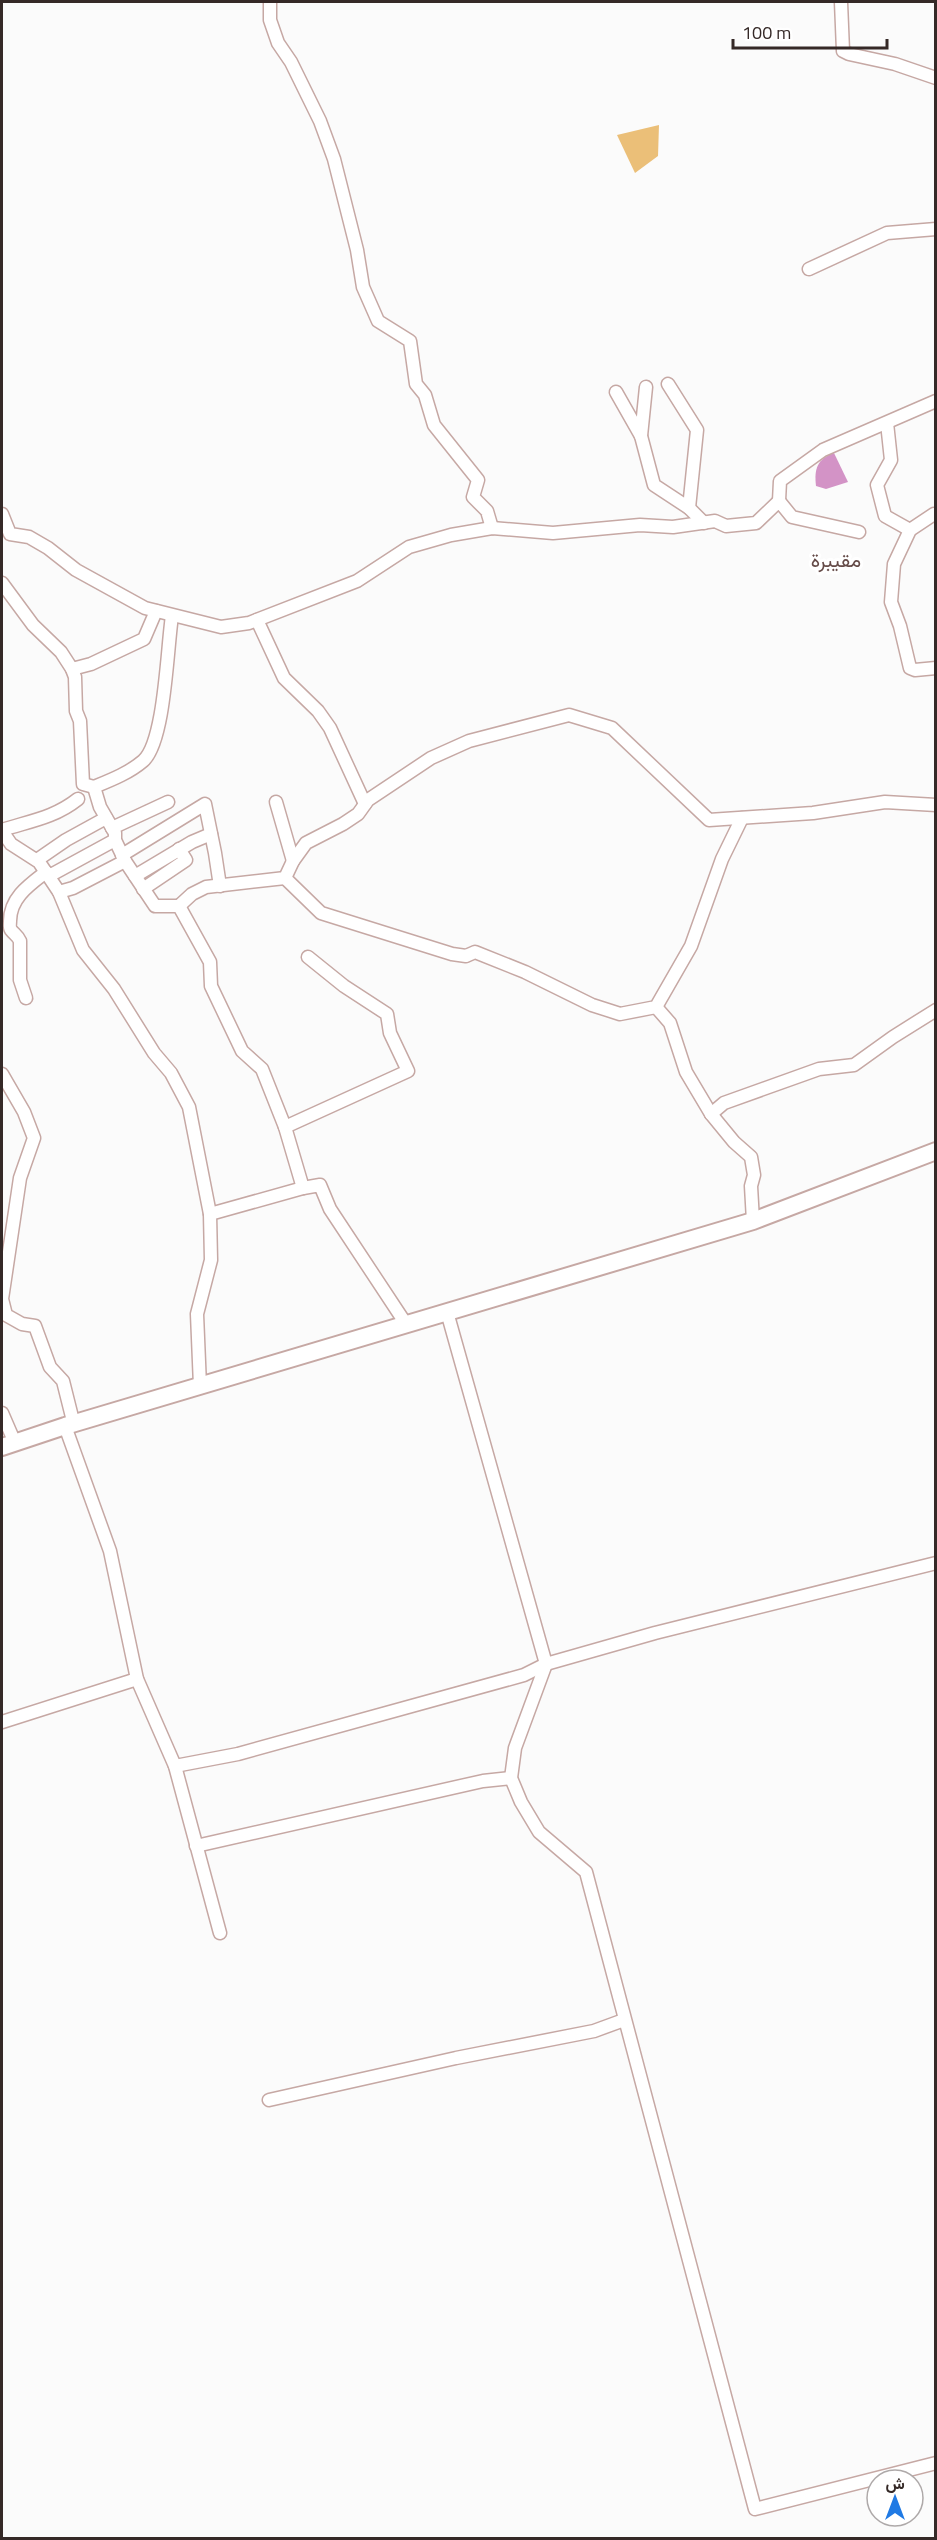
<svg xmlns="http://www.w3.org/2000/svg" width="937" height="2540" font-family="'Titillium Web',Vazirmatn,sans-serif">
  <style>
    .forest { fill: #ebbf78 }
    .water { fill: #d393c6 }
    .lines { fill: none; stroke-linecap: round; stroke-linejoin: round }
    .street-casing { stroke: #c6a8a4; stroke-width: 15 }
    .secondary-casing { stroke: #c6a8a4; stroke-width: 20 }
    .street { stroke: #fff; stroke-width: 12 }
    .secondary { stroke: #fff; stroke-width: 16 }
    .labels { text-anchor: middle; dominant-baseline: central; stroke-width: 6; stroke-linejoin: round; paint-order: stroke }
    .quarter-label { font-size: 20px; fill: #654b48; stroke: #fff }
  </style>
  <rect width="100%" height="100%" fill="#fbfbfb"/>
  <!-- forest -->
  <polygon class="forest" points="659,125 658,156 635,173 617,135"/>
  <!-- water -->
  <path class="water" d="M834,453L848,482L826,489L816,486C814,469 817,459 834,453Z"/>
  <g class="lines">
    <!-- street casing -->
    <g class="street-casing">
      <g id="street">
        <polyline points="270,2 270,20 278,43 291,62 320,121 334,159 357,250 363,287 378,321 410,341 416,384 425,395 434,425 478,480 473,497 487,511 492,528"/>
        <polyline points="841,2 843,51 849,54 895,64 936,78"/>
        <polyline points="809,269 887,233 936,229"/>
        <polyline points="668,384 697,430 689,508"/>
        <polyline points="646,387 641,436 654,485 689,508 704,523"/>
        <polyline points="616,392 641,436"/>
        <polyline points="887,423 891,460 877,485 885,516 910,530"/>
        <polyline points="779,501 780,481 823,450 936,401"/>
        <polyline points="2,514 10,534 29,537 48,548 76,570 145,608 221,627 249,623 357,581 409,547 451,535 492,528 553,533 640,525 673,527 715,521 726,526 756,523 779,501 792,517 859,532"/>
        <polyline points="934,514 910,530 894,564 891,602 900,626 910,668 915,670 936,668"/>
        <polyline points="2,583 33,625 61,652 72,669 75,677 76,711 80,721 83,784 94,787"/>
        <path d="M172,616C167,648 165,742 143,761C129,773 111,780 94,787L100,807L115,833V840L125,861L155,906H179L210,962L211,986L242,1051L262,1069L285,1127L303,1188"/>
        <polyline points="257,620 284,678 318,711 330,728 365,804"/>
        <polyline points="72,669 91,664 144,639 156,611"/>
        <polyline points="276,802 293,861"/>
        <polyline points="112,828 168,802"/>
        <path d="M2,830C30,821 54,818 78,799"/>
        <polyline points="2,831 11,844 39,862 59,892 83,950 114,989 154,1053 171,1073 189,1107 210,1214"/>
        <polyline points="122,855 205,804 215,853 220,886"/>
        <polyline points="37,860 66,840 106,818"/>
        <polyline points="49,876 115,840"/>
        <polyline points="135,876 192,842 211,834"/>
        <polyline points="285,878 321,913 452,954 466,956 475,952 525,972 592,1005 620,1014 656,1007 691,946 722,859 742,818"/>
        <polyline points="143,889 186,860 179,849"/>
        <polyline points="59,892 73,888 125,861"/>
        <polyline points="179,906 192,894 206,887 285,878 293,861 306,843 343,824 358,814 368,800 431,758 469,741 569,715 612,728 709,820 813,813 885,802 936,805"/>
        <path d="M26,998L20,980V941C18,936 14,934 11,930C9,927 10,924 10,921C10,898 29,885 46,872"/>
        <polyline points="656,1007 670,1023 686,1072 711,1114 734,1142 751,1157 754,1175 751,1186 753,1221"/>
        <polyline points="2,1074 24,1112 34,1138 20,1178 2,1299 6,1315 22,1324 35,1326 50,1367 63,1381 74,1425"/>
        <polyline points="711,1114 724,1103 819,1069 854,1065 893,1037 936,1010"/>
        <polyline points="285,1127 408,1071 390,1033 387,1014 344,986 308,957"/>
        <polyline points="447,1312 546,1664 515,1748 511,1778 521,1802 539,1832 586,1872 755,2509 936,2463"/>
        <polyline points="200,1386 197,1314 211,1260 210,1214 303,1188 320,1185 330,1209 406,1324"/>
        <polyline points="2,1413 15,1443"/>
        <polyline points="65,1426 110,1551 137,1679 175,1766 220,1933"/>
        <polyline points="2,1722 137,1679"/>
        <polyline points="175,1766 238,1754 524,1675 546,1664 655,1633 936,1563"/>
        <polyline points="196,1846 483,1781 511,1778"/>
        <polyline points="269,2100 456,2058 594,2031 624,2020"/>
      </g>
    </g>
    <!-- secondary casing -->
    <g class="secondary-casing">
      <polyline id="secondary" points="2,1447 65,1426 753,1221 936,1151"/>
    </g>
    <!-- street -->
    <use href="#street" class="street"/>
    <!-- secondary -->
    <use href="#secondary" class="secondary"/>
  </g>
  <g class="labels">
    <!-- quarter labels -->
    <g class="quarter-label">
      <text x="836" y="559">مقيبرة</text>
    </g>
  </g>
  <!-- border -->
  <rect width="937" height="2540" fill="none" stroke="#352927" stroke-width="6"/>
  <!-- north arrow -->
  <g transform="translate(895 2498)"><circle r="28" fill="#ffffff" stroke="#aea9a9" stroke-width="1.5"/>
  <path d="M0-4.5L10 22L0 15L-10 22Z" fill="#207ae4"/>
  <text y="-9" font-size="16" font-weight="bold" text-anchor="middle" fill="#352927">ش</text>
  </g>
  <!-- scale -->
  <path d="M733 39v9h154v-9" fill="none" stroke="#352927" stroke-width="3"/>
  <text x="742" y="39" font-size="18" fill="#352927" stroke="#ffffff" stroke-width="4.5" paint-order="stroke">100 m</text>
</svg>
